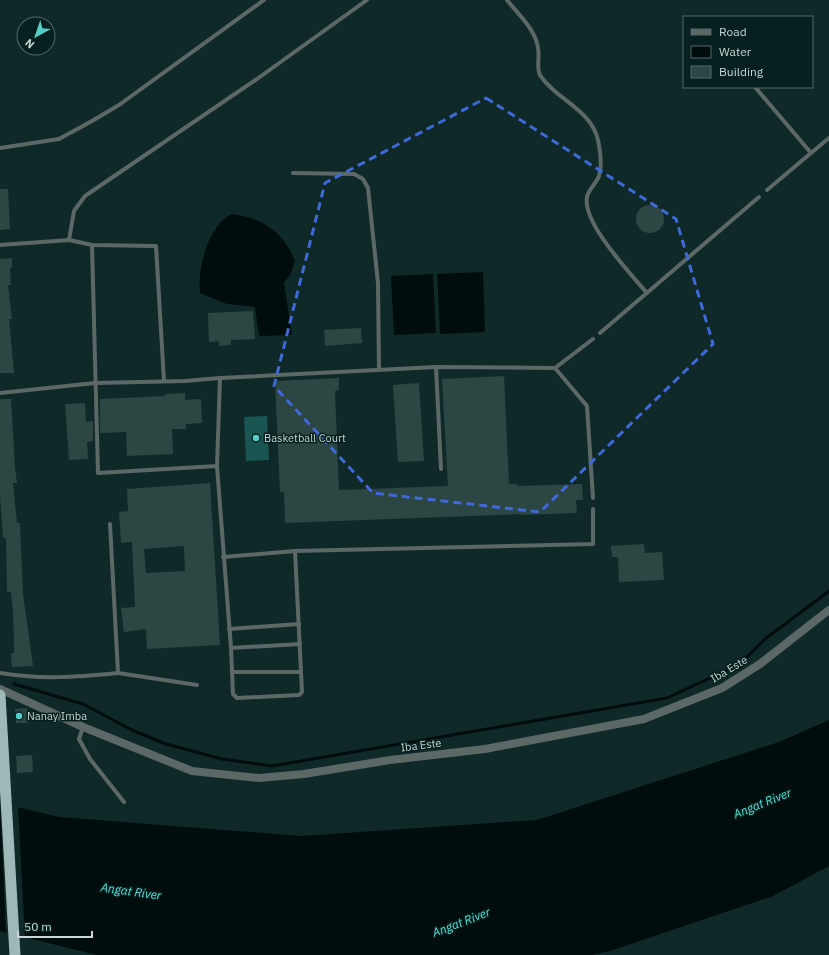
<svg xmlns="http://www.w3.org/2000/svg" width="829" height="955" font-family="'IBM Plex Sans',sans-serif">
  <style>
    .green { fill: #195551 }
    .water { fill: #010c0c }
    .pier { fill: #0f2928 }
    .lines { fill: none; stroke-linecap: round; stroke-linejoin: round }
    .stream { stroke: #010c0c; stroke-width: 3 }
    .building { fill: #2c4644; fill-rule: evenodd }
    .service { stroke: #5c6866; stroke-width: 4 }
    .tertiary { stroke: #5c6866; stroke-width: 8 }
    .trunk { stroke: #9db8b6; stroke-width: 11 }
    .marked { fill: none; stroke: #3f69d8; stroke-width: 3; stroke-dasharray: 8 5; stroke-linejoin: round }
    .poi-dot { fill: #54cdc7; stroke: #05201e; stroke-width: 1.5 }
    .labels { text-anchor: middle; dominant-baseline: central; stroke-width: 3; stroke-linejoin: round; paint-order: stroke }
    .poi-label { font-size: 11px; fill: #c8d7d6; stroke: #05201e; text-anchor: start }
    .street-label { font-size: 11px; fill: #c8d7d6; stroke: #05201e }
    .water-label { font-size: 12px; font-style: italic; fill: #59ddd6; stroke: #05201e }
  </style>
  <rect width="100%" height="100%" fill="#0f2928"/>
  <!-- green -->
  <polygon class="green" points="267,416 269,460 246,461 244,417"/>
  <!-- water -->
  <g class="water">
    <path d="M231,214C262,217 283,232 295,261L291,273L284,283L292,335L259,336L255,307L227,304L200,293C197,268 208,227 231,214Z"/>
    <polygon points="483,272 485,332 440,334 437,274"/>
    <polygon points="433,274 436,333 394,335 391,276"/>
    <polygon points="829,720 829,866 773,896 610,951 591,955 97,955 0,931 0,803 59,817 302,836 537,820 779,742"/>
  </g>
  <!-- pier -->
  <polygon class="pier" points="0,801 18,805 25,939 6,934"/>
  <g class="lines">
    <!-- stream -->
    <polyline class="stream" points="14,684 83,704 132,730 166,744 222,759 272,766 667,698 740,664 765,639 829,591"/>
  </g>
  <!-- building -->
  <g class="building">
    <polygon points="0,189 8,189 10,229 0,230"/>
    <circle cx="650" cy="219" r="14"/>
    <polygon points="12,258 12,268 10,268 11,285 8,285 12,319 9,319 14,373 0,373 0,259"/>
    <polygon points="253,311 255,339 231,340 231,345 219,346 219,341 209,342 208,313"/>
    <polygon points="361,328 362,343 325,346 324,330"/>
    <polygon points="504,376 509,484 517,484 517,486 582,484 583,500 576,500 577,513 522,515 521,514 285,523 284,492 280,492 275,381 339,378 339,390 335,391 339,490 448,486 442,379"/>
    <polygon points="419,383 424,461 398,462 393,385"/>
    <polygon points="185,393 185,400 201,399 202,423 186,424 186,429 172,429 173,454 127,456 126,432 100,433 100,399 165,396 165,394"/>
    <polygon points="0,399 11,399 15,468 17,483 13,483 17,523 20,523 23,594 33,666 12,667 11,653 14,653 14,641 13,613 11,592 7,592 6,538 3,538 0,495"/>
    <polygon points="85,403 86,422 93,421 93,441 87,442 88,459 69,460 65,404"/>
    <path d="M210,483L220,645L147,649L146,629L124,632L121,608L135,607L132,542L121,543L119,512L128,511L127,489ZM184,546L185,571L146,573L144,549Z"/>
    <polygon points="644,544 645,553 662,552 664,580 619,582 618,557 612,557 611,546"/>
    <polygon points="27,708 28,723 16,723 15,709"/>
    <polygon points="32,755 33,772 17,773 16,756"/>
  </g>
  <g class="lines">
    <!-- service -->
    <g class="service">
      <path d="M507,0C518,14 536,30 538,48C540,56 536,68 540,75C555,99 591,109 598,140C600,150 602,167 599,176C596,184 588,190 587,197C582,223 631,274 647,293"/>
      <polyline points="755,87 811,153"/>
      <polyline points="0,148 59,139 92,121 119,105 264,0"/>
      <polyline points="293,173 354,174 363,179 368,188 378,283 379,370"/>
      <polyline points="767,190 829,138"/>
      <polyline points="69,240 74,211 85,196 257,79 367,0"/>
      <polyline points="0,245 69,240 92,245 156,246 164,381"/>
      <polyline points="92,245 98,473 217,466 220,378"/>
      <polyline points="600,333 759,197"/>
      <polyline points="436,367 441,469"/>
      <polyline points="555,368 587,406 593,498"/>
      <polyline points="0,393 95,383 185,381 220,378 436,367 555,368 593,339"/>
      <polyline points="217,466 231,648 233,694 237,698 299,695 302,692 295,551"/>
      <polyline points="223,557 295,551 593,544 593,509"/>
      <polyline points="229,629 299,624"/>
      <polyline points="231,648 300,644"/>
      <polyline points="232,672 301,672"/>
      <path d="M0,673C41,680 77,677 118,673L110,524"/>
      <polyline points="118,673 197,685"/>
      <polyline points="83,727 79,739 90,759 124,802"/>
    </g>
    <!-- tertiary -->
    <polyline class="tertiary" points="0,689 83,727 192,771 259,778 304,774 390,760 485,749 644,719 722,688 760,664 829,610"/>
    <!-- trunk -->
    <polyline class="trunk" points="0,695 15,955"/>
  </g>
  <!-- marked area -->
  <path class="marked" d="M486,98L676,219L713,344L540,512L373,493L274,386L325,183Z"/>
  <!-- markers -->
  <g class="poi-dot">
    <circle cx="256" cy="438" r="4"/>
    <circle cx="19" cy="716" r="4"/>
  </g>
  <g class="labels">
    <!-- poi labels -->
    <g class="poi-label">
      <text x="264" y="438">Basketball Court</text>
      <text x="27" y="716">Nanay Imba</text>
    </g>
    <!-- street labels -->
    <g class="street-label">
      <text transform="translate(729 669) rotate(-31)">Iba Este</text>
      <text transform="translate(421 745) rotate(-7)">Iba Este</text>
    </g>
    <!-- water labels -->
    <g class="water-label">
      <text transform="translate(762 803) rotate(-22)">Angat River</text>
      <text transform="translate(131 891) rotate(8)">Angat River</text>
      <text transform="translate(461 922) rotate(-21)">Angat River</text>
    </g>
  </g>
  <!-- legend -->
  <rect x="683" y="16" width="130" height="72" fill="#05201e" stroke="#536968"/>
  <rect x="691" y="29" width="20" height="6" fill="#5c6866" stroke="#536968"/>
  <text x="719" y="36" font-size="12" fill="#c8d7d6">Road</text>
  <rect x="691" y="46" width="20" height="12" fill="#010c0c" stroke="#536968"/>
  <text x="719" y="56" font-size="12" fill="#c8d7d6">Water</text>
  <rect x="691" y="66" width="20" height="12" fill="#2c4644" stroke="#536968"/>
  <text x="719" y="76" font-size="12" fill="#c8d7d6">Building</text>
  <!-- north arrow -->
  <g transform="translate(36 36) rotate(220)"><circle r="19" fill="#05201e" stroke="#536968"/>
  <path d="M0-3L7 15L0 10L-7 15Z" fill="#54cdc7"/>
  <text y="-6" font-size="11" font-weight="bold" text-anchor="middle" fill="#c8d7d6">N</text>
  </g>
  <!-- scale -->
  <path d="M18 931v6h74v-6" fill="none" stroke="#c8d7d6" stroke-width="2"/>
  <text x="24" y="931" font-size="12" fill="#c8d7d6" stroke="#05201e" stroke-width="3" paint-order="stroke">50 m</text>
</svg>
